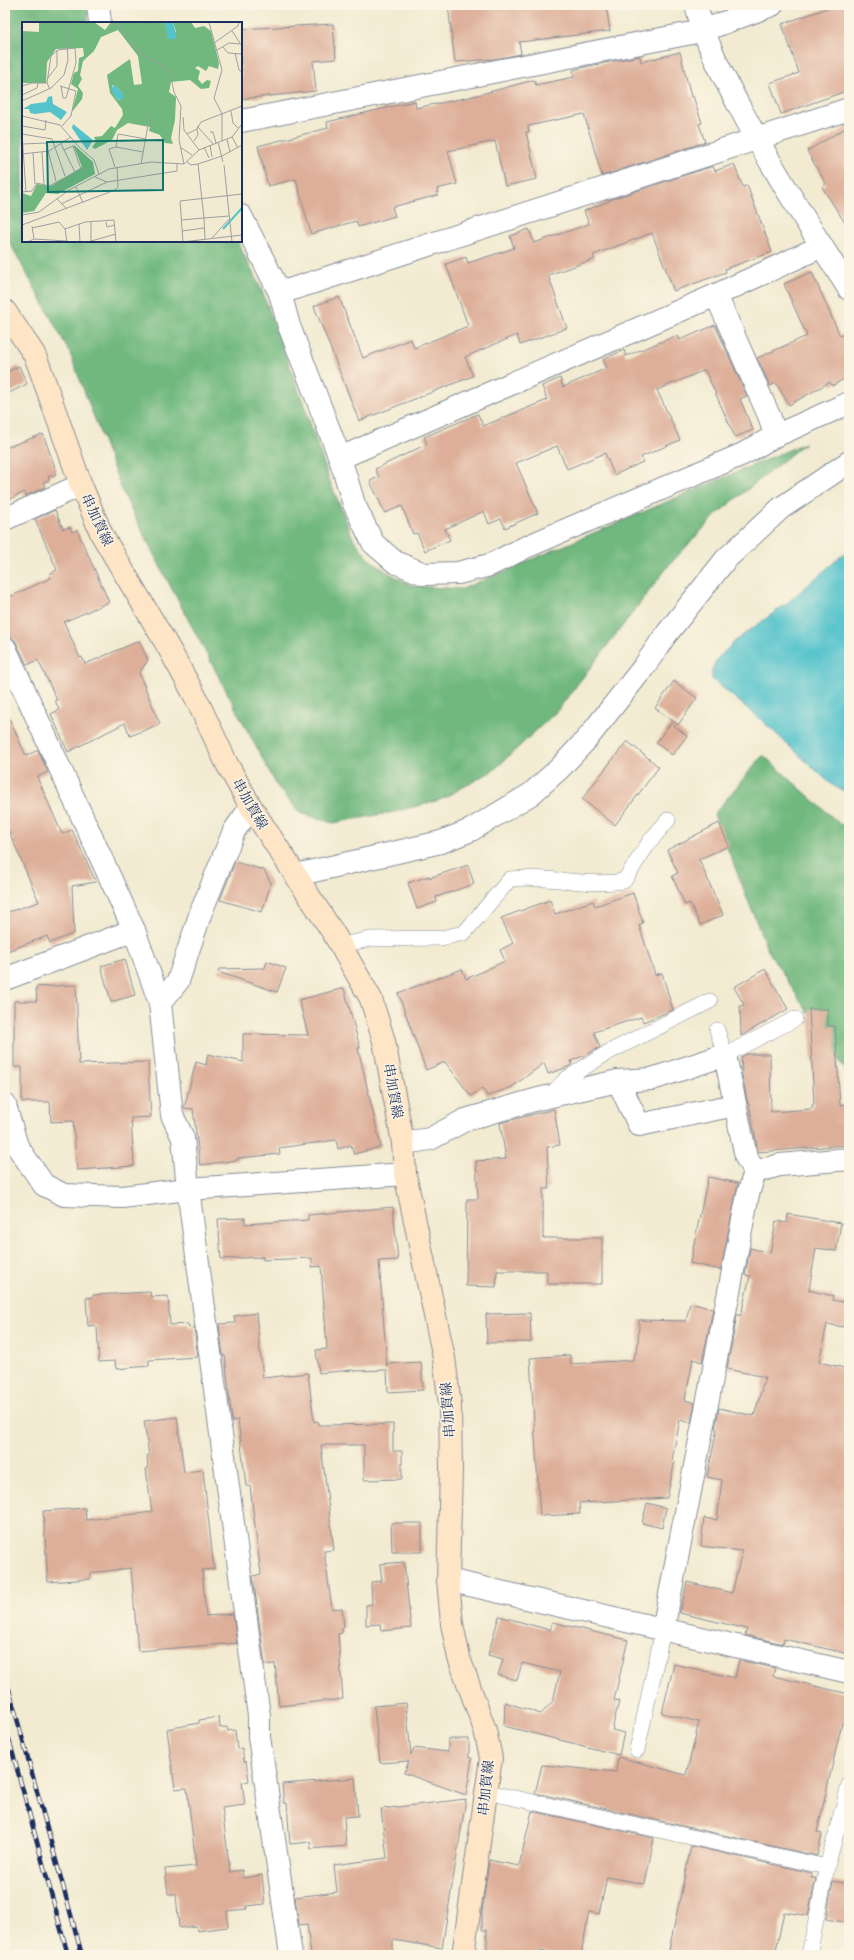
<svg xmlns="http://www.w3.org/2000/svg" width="854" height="1960" font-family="Alegreya,'Noto Serif JP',serif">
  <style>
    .forest { fill: #70b87e; stroke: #46746e }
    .water { fill: #55c3cc; stroke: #387995 }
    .building { fill: #ddaf99 }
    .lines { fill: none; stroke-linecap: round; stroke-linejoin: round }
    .service-casing { stroke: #868d98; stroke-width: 16 }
    .minor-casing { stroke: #868d98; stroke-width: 24 }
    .tertiary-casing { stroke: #868d98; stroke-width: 24 }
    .secondary-casing { stroke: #868d98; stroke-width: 24 }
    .service { stroke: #fff; stroke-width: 15 }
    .minor { stroke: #fff; stroke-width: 22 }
    .tertiary { stroke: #fff; stroke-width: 22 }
    .secondary { stroke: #fee5c5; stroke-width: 22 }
    .rail-casing { stroke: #1b2f5e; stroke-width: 4.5 }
    .rail { stroke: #fcf5e5; stroke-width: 3; stroke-dasharray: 9; stroke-linecap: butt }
    .labels { text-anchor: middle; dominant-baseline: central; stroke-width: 3; stroke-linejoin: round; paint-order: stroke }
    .street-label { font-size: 14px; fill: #1b2f5e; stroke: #fcf5e5 }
    .inset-river { fill: none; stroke: #55c3cc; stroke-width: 2 }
    .inset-road { fill: none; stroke: #9ca0a3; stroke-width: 1 }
    .view { fill: #0f766e; fill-opacity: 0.15; stroke: #0f766e; stroke-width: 2 }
    .inset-edge { fill: none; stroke: #1b2f5e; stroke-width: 2 }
  </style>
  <rect width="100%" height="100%" fill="#fcf5e5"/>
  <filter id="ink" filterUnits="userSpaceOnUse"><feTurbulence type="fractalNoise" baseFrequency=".025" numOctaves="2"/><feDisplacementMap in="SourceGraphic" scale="8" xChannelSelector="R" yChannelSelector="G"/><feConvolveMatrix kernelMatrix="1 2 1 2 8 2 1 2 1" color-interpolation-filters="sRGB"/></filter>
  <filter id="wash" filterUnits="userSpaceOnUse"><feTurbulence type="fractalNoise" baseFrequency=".012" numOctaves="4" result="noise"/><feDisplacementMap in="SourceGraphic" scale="16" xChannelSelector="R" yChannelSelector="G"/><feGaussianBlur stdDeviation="0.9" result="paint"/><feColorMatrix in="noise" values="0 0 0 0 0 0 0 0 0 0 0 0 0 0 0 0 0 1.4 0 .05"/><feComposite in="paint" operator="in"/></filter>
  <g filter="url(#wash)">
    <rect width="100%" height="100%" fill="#f2ebd1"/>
    <!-- forest -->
    <g class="forest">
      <polygon points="5,5 88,5 88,23 23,23 23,241 237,241 262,291 303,402 329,479 353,538 369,559 387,572 413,586 462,589 805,443 717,514 670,564 557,711 494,770 440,800 394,812 333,823 300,813 277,786 165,576 122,491 69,351 5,234"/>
      <polygon points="763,755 841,825 849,822 849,1076 767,949 714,814"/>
    </g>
    <!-- water -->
    <polygon class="water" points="849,552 849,794 832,785 759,718 712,679 712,670 717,659 735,641 786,604 840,557"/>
    <g id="blocks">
      <!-- building -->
      <g class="building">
        <polygon points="448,5 606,5 610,31 519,42 521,54 495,59 455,62"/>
        <polygon points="836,5 849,5 849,90 781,114 770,83 799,73 782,24"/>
        <polygon points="333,24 336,59 313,61 316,91 241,99 241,29"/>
        <polygon points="680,52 691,97 693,96 702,123 699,124 705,142 602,176 584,114 528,126 529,132 526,132 537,179 505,186 495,141 448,151 457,184 437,189 438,195 392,207 395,216 358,227 356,221 311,234 296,179 268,186 258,146 328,128 327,122 415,101 416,108 470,97 534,80 536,85 574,77 573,70 589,66 640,56 641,62"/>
        <polygon points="849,126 849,229 822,187 826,184 807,151"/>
        <polygon points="734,164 743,187 747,185 772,252 725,269 726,272 674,291 652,233 593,255 595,259 548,275 567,328 520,345 517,335 465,357 473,376 359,421 314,306 339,297 363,358 411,339 414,348 468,326 446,264 466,257 468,263 514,248 510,236 529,229 534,243 589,224 584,211 609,201 609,200 713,166 715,171"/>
        <polygon points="812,272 840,336 849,331 849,376 832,386 830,382 789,405 776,383 770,386 757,358 807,336 784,284"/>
        <polygon points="715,325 747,396 740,399 753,430 735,437 705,370 657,390 680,440 641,457 643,462 614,475 605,453 567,469 557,446 516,463 538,513 505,528 501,519 489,524 484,511 445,529 450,540 425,551 417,533 413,534 402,506 385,513 370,481 379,477 375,469 427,444 424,437 478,414 483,426 547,400 542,386 560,378 563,387 607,368 603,359 624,350 626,356 678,335 680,340"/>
        <polygon points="19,366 27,384 5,395 5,373"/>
        <polygon points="43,434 56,470 54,471 56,474 48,477 49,480 43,482 45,487 26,496 24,492 5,502 5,448"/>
        <polygon points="55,510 63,529 70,527 72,532 77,530 109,602 64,622 80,658 82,657 85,664 139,641 148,660 139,673 160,724 130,736 125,723 68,752 51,714 59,710 55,700 57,700 38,660 27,665 16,642 12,638 5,636 5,605 9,603 7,598 51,578 49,574 57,570 35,519"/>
        <polygon points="674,681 697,698 678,725 655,708"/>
        <polygon points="5,709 26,756 38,750 48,772 37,777 62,834 72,830 96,882 72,886 74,933 50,943 47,936 5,952 5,913 39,902 5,822"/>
        <polygon points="671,723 687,736 672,755 656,743"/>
        <polygon points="627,741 659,767 615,825 582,799"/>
        <polygon points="719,823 729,846 699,859 723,915 700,925 690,903 685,905 672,876 678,873 667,850"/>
        <polygon points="235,862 264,870 271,883 262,912 220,900"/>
        <polygon points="468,865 474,884 436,897 437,902 417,909 408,883 429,876 429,878"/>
        <polygon points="633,893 643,923 639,925 655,975 662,973 673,1010 643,1022 641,1017 594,1032 600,1047 588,1054 571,1061 572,1064 568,1067 548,1074 544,1063 512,1087 487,1096 482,1088 471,1096 445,1062 426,1070 398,993 462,969 466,979 505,961 500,950 513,943 501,918 550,900 555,914 593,901 595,906"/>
        <polygon points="125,959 135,995 111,1002 101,966"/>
        <polygon points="267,961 286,968 277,992 218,972 219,969 265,968"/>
        <polygon points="765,969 788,1009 741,1036 740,1006 744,1005 734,987"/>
        <polygon points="76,985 79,1064 148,1062 151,1117 131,1118 134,1166 77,1170 73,1121 51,1122 50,1102 22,1102 22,1067 14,1067 14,1001 37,1001 36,987"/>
        <polygon points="344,988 360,1048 358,1048 381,1147 354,1154 351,1145 338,1149 336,1140 279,1148 280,1154 238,1158 238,1160 200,1165 193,1109 184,1108 196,1062 206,1065 208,1054 243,1062 243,1034 308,1035 299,1000"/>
        <polygon points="809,1009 828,1009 828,1026 835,1026 840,1105 849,1104 849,1145 758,1152 749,1104 748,1104 742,1075 741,1057 747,1054 770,1054 771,1112 812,1109 812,1105 814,1104"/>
        <polygon points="554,1109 560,1145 547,1147 549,1189 543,1189 543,1238 602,1238 602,1284 547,1284 547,1271 497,1271 496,1287 466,1286 467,1199 478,1199 476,1161 506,1159 500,1123"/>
        <polygon points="708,1177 738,1183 721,1270 690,1263"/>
        <polygon points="393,1207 398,1260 379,1261 387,1367 387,1364 421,1362 423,1390 388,1392 387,1370 354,1371 353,1370 319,1373 316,1350 327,1349 321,1266 312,1267 312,1258 263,1260 263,1257 221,1259 218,1219 245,1218 245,1224 308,1220 308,1215"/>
        <polygon points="788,1214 841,1223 836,1251 816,1248 809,1290 833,1296 832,1300 849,1303 849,1328 827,1324 819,1362 849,1369 849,1654 784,1639 783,1644 745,1635 747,1629 680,1613 687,1582 732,1593 742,1551 701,1546 704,1518 717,1520 722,1480 707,1477 717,1429 715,1428 719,1408 754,1416 765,1377 727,1369 737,1315 741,1315 750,1276 745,1275 750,1248 770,1253 776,1221 787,1223"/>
        <polygon points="150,1292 151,1297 168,1296 170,1325 188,1324 189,1328 194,1327 198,1357 149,1360 149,1366 116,1369 115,1361 99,1362 97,1327 95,1325 88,1326 86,1298 93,1297 93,1295"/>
        <polygon points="690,1303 713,1309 702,1362 693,1359 685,1400 695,1403 691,1423 680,1420 672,1460 675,1461 667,1498 579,1503 580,1514 540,1516 530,1358 570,1355 571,1364 633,1360 638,1346 639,1320 686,1321"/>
        <polygon points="256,1313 263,1378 308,1373 314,1422 318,1421 319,1425 393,1424 393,1451 402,1451 402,1479 364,1480 364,1445 321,1445 334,1550 324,1551 332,1609 342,1608 344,1627 342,1628 342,1633 338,1634 343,1699 279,1706 275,1664 265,1665 253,1576 261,1574 250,1486 246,1486 238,1420 232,1421 225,1356 223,1356 219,1324 235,1323 234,1316"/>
        <polygon points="530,1313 531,1342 487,1343 486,1314"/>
        <polygon points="177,1417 184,1472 203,1470 214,1569 202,1570 206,1616 233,1614 237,1643 138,1651 131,1568 90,1573 90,1579 48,1582 43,1511 85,1508 86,1520 152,1512 146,1469 148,1468 147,1456 149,1455 144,1421"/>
        <polygon points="647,1503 666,1508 662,1528 642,1523"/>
        <polygon points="391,1523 422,1523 422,1552 392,1552"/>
        <polygon points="404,1562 411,1628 381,1631 380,1624 366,1625 366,1605 372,1604 371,1582 382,1581 380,1564"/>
        <polygon points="499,1616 550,1630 552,1622 628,1640 614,1700 619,1701 612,1730 624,1733 619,1755 504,1726 505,1702 541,1714 553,1701 560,1672 522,1663 517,1680 498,1675 503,1659 488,1655"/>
        <polygon points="739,1660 775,1668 773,1676 849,1694 849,1725 842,1723 817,1832 822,1834 817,1856 535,1793 542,1765 616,1772 618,1757 686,1775 699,1722 662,1713 674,1664 735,1678"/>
        <polygon points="406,1703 411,1755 414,1748 448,1752 448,1739 469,1739 469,1758 472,1758 466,1795 404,1773 409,1761 380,1763 374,1706"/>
        <polygon points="219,1717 220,1728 227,1727 228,1731 235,1730 237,1749 242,1748 244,1762 246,1761 249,1781 242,1782 245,1805 222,1808 230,1872 242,1870 243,1878 262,1875 265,1904 246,1906 247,1909 227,1911 228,1927 197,1931 196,1926 179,1928 176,1894 168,1894 165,1869 196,1866 187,1788 175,1789 167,1729 199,1723 199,1720"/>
        <polygon points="355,1778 358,1816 344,1817 346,1846 311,1849 310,1842 290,1844 287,1803 284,1803 282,1784"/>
        <polygon points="466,1799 442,1948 393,1940 393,1952 384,1953 384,1955 311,1955 307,1924 299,1925 295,1897 337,1892 334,1865 387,1858 381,1809"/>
        <polygon points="532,1811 654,1838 645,1884 607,1877 599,1914 589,1912 581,1955 565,1955 541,1951 541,1955 487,1955 487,1930 482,1930 482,1912 489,1860 519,1866"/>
        <polygon points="691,1846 812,1873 811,1878 816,1878 808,1916 784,1912 775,1955 668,1955"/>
        <polygon points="833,1881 849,1884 849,1923 826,1919"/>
      </g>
    </g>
  </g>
  <g filter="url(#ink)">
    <use href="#blocks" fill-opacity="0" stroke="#868d98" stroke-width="1"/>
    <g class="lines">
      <!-- service casing -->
      <g class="service-casing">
        <g id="service">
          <path d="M341,945L371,939L441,938L464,933L510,879C548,875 586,887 624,881L650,841L668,820"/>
          <polyline points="717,1030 725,1055 795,1019"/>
          <polyline points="550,1096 566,1079 607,1053 710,1001"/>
          <polyline points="637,1750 663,1630"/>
          <polyline points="487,1792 827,1867 849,1785"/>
          <polyline points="809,1955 827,1867"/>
        </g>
      </g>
      <!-- minor casing -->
      <g class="minor-casing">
        <g id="minor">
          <polyline points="98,5 100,23"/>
          <polyline points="241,121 702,31 772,5"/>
          <polyline points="241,216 280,293 289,326 340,458 354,504 373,543 395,562 424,574 458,573 490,565 526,547 743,454 775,436 770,418 716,295 822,246"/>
          <polyline points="280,293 849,109"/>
          <polyline points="775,436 849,403"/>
          <polyline points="340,458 716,295"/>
          <polyline points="5,519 81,485"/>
          <polyline points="5,648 134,930 160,1003 172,1115 183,1138 188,1189 259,1716 259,1737 291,1955"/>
          <polyline points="5,979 134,930"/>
          <polyline points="160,1003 178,981 201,912 234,831 251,807"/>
          <polyline points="618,1081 639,1125 735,1105"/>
          <polyline points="5,1105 17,1146 44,1185 64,1195 122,1197 188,1189 405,1174"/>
          <polyline points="403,1143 430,1139 465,1120 538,1099 618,1081 652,1079 725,1055 746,1157 755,1172"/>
          <polyline points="755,1172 780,1165 849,1159"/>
          <polyline points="448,1580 849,1672"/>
          <polyline points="663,1630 748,1194 755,1172"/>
        </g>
      </g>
      <!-- tertiary casing -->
      <g class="tertiary-casing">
        <g id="tertiary">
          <path d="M696,5C706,44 721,72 740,108C773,170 811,230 849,289"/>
          <polyline points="296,875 441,842 471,830 531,794 560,768 586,740 643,668 665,636 726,559 781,508 849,462"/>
        </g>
      </g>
      <!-- secondary casing -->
      <g class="secondary-casing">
        <polyline id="secondary" points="5,311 34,354 39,366 81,485 102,535 167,645 195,696 227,764 251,807 334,934 371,999 384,1041 403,1143 405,1174 444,1358 450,1405 451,1471 448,1580 452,1624 459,1658 485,1730 491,1758 463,1955"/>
      </g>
      <!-- service -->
      <use href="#service" class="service"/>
      <!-- minor -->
      <use href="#minor" class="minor"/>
      <!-- tertiary -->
      <use href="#tertiary" class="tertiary"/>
      <!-- secondary -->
      <use href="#secondary" class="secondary"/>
      <!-- rail casing -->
      <g class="rail-casing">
        <g id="rail">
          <polyline points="5,1675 82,1955"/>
          <polyline points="5,1725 68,1955"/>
        </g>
      </g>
      <!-- rail -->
      <use href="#rail" class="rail"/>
    </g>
  </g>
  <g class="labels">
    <!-- street labels -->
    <g class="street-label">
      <text transform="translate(97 520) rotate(65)">串加賀線</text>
      <text transform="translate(250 804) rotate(60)">串加賀線</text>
      <text transform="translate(393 1091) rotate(80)">串加賀線</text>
      <text transform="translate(448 1410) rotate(-94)">串加賀線</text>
      <text transform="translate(486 1788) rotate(-84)">串加賀線</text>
    </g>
  </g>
  <!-- overview -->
  <g transform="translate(22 22)">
    <rect width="220" height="220" fill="#f2ebd1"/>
    <path d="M17,0H72L83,8L89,0H143L147,17L154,10L151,0H169L173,6L182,4L189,9L197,41L196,47L187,44L184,49L176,44L173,46L178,49L176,57L180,62L185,58L189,59L187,66L179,67L168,58L149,60L147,70L154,75L153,98L149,116L151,122L143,121L138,113L127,109L128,105L106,101L95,108L90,118L73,127L70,125L74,120L72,115L80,114L89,104L93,106L101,93L100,87L88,71L85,53L108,37L112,63L120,62L116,34L96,8L79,15L72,29L61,39L58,53L60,57L56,64L61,71L60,77L50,90L56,67L49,62L52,51L56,49L57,36L62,34L61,26L34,27L25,40L24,61H0V9L17,10ZM92,63L100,70L99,77L95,78L90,68V64ZM51,122L71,140L73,152L36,172L24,171L12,189L0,191V171L9,174L15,162L29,164L60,145Z" fill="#70b87e" fill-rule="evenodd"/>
    <path d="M143,0H151L155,17H146ZM92,63L100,70L102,76L95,78L89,67ZM30,74L31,82L45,90L39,98L28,90L13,92L8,91L7,87H1L9,82L24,80L26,75ZM51,102L71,118L65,128L50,106Z" fill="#55c3cc"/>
    <path class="inset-river" d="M201,207L220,186"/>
    <path class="inset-road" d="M94,0L119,32L144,45L148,51L152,70L159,84L157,118L162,142M187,0L200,48L192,76L200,92V119M210,9L218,21M192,21L216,4L217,0M201,25L206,31L220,32M195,28L207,21L220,22M213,31L217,48L220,50M26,56L35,44V28M0,64L10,61H25M38,64L54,69L49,94L40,104M28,67L25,61L29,34L36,28L53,26L54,41L44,76H41L39,64M0,73L15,66L16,61M0,79L29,66L42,53L46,38L44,0M209,89L211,101L217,107M0,94L38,103L57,125L72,138L77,152M161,95L162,108L177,128M0,104L23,108L24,98M175,104L191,122M188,110H191L194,121M0,112L30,117L43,154M0,112L4,170M165,112L175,107L179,100L220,84M210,115L216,126M205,117L208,130M172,119L176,113L175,107M196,120L201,140M0,122L24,121L34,159M188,123L190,135M94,125L96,112L124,117M158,125L170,133M182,125L187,136M42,128L53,150M20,130L22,163M11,131L13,162M0,132L27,129L49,115M165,140L169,143L176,142L200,134L220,123M119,142L128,92M176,142L182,196L207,194M202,143L210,220M93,145L87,127L94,125L121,130M73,155L85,160M54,165L61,181M0,170L10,169L15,161L27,164L59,147L51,124L42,128L39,122M35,177L45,187M39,182L85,160L155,149V142M0,193L17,190L47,168L87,147L129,140L162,142L177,128L210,115L220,102M159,198L182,196L183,217M69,200V220M84,200L85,205L93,203M57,202L58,220M0,203L93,168L96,165L95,145M10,204L12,217M10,206L37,200L43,207L63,200L92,198L94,220M43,207L45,220M160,209L182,206M190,216L208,196M69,219L94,212M5,220L12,217L45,219M160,220L220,213M161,220L158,179L220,172"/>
    <path class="view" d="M141,118V168L26,170L25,120Z"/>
    <rect width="220" height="220" class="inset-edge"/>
  </g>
  <!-- margin -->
  <rect width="854" height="1960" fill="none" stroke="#fcf5e5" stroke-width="20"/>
</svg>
